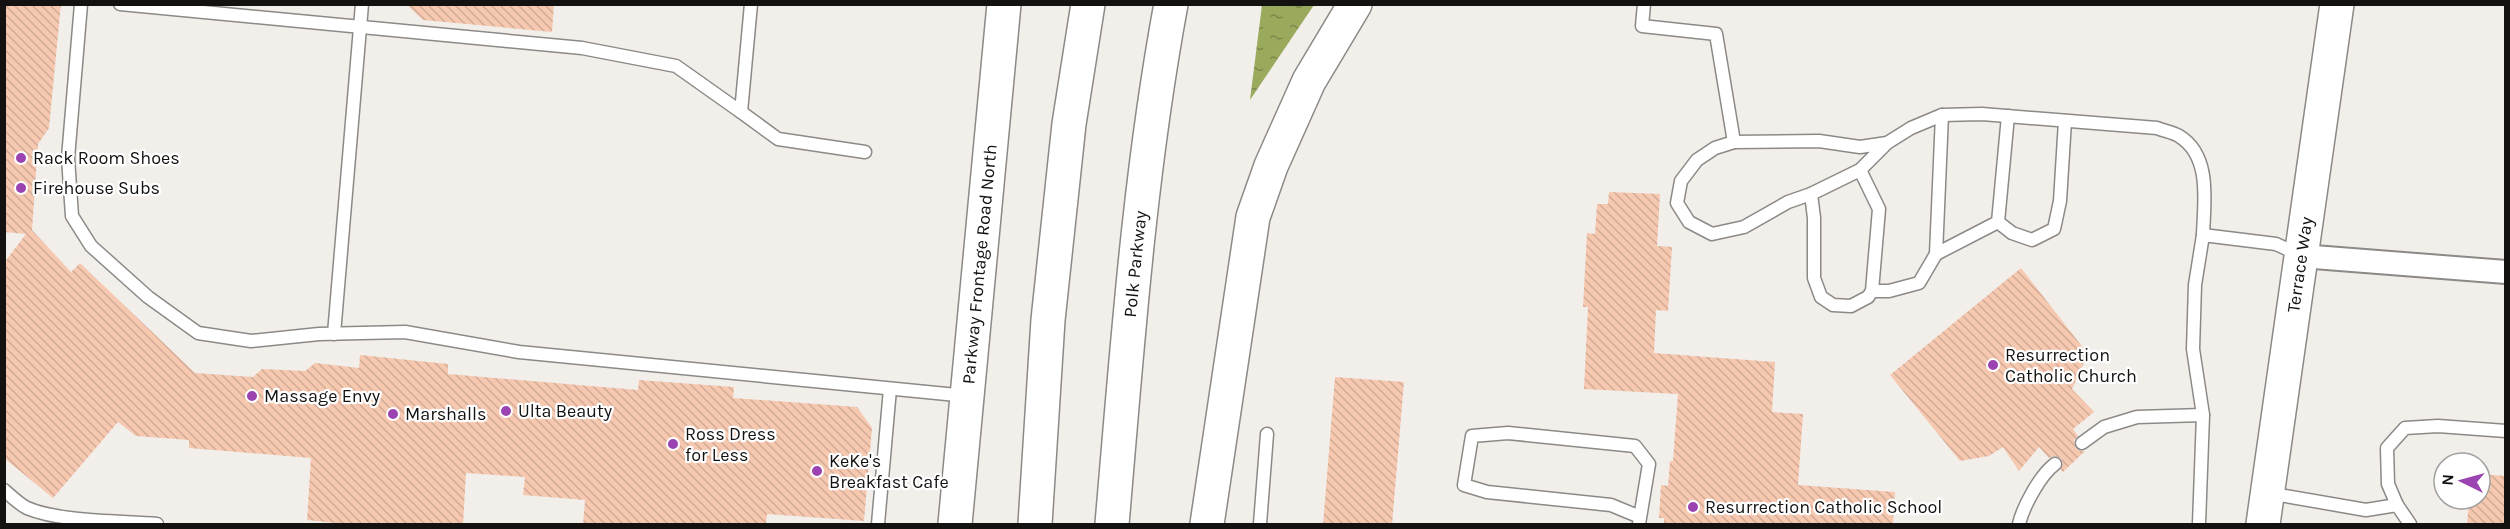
<svg xmlns="http://www.w3.org/2000/svg" width="2510" height="529" font-family="Karla,sans-serif">
  <style>
    .water { fill: url(#water-ripples) }
    .building { fill: url(#building-back-hatch) }
    .lines { fill: none; stroke-linecap: round; stroke-linejoin: round }
    .lane-casing { stroke: #8c8986; stroke-width: 15 }
    .street-casing { stroke: #8c8986; stroke-width: 26 }
    .secondary-casing { stroke: #8c8986; stroke-width: 36 }
    .highway-casing { stroke: #8c8986; stroke-width: 36 }
    .lane { stroke: #fff; stroke-width: 12 }
    .street { stroke: #fff; stroke-width: 22 }
    .secondary { stroke: #fff; stroke-width: 33 }
    .highway { stroke: #fff; stroke-width: 33 }
    .poi-dot { fill: #9b44b1; stroke: #fff; stroke-width: 2 }
    .labels { text-anchor: middle; dominant-baseline: central; stroke-width: 4.5; stroke-linejoin: round; paint-order: stroke }
    .poi-label { font-size: 18px; fill: #131210; stroke: #fff; text-anchor: start }
    .street-label { font-size: 18px; fill: #131210; stroke: #fff }
  </style>
  <defs>
    <pattern id="water-ripples" width="26" height="14" patternUnits="userSpaceOnUse" patternTransform="scale(1.5)"><rect width="26" height="14" fill="#9aaa5d"/><path d="M2 4q2-2 4 0t4 0M15 11q2-2 4 0t4 0" fill="none" stroke="#7c894b"/></pattern>
    <pattern id="building-back-hatch" width="6" height="6" patternUnits="userSpaceOnUse" patternTransform="scale(1.5)"><rect width="6" height="6" fill="#f6c8b0"/><path d="M-1 5l2 2M0 0l6 6M5-1l2 2" fill="none" stroke="#d2ab96"/></pattern>
  </defs>
  <rect width="100%" height="100%" fill="#f2efeb"/>
  <!-- water -->
  <polygon class="water" points="1262,5 1314,5 1250,100"/>
  <!-- building -->
  <g class="building">
    <polygon points="4,4 61,4 49,128 38,144 32,230 71,272 80,263 195,373 253,377 262,369 305,371 315,363 359,368 360,355 448,364 448,374 638,390 639,380 734,387 733,398 857,407 872,428 864,521 767,514 766,525 583,525 585,500 523,495 525,477 466,473 463,525 355,525 307,520 311,458 189,448 189,440 136,436 118,422 53,498 4,458 4,263 26,234 4,232"/>
    <polygon points="406,4 554,4 552,32 423,20"/>
    <polygon points="1609,192 1660,194 1657,246 1672,247 1668,311 1656,310 1654,353 1775,362 1772,412 1803,414 1798,485 1895,492 1893,525 1664,525 1664,518 1659,518 1661,485 1668,486 1670,461 1673,461 1678,394 1584,389 1588,307 1583,307 1587,233 1595,234 1597,204 1608,204"/>
    <polygon points="2021,268 2088,354 2072,389 2094,412 2073,429 2078,436 2074,440 2075,447 2079,451 2085,451 2063,472 2061,470 2063,463 2061,458 2054,456 2049,458 2039,447 2019,471 2003,447 1989,456 1960,461 1890,375"/>
    <polygon points="1335,377 1404,382 1392,525 1323,525"/>
    <polygon points="2480,474 2505,476 2505,525 2467,525 2469,499 2480,499"/>
  </g>
  <g class="lines">
    <!-- lane casing -->
    <g class="lane-casing">
      <g id="lane">
        <polyline points="81,4 68,158 72,216 91,246 148,297 198,333 251,341 319,334 405,332 519,352 967,396"/>
        <polyline points="120,4 582,48 676,66 741,112"/>
        <polyline points="751,4 741,112 778,139 865,152"/>
        <polyline points="1644,4 1642,26 1716,34 1734,142"/>
        <path d="M1887,143L1860,147L1819,141L1734,142L1715,148L1697,160L1681,181L1677,203L1689,222L1712,234L1744,227L1788,202L1811,194L1860,170L1887,143L1911,128L1942,115L1982,114L2157,128C2164,131 2173,132 2179,136C2212,156 2204,203 2203,235"/>
        <polyline points="1811,194 1814,218 1814,278 1821,297 1833,305 1851,306 1868,297 1872,291 1879,209 1860,170"/>
        <polyline points="1998,222 2012,233 2032,240 2054,229 2060,201 2065,121"/>
        <polyline points="1936,254 1998,222 2008,116"/>
        <polyline points="1872,291 1889,291 1919,283 1936,254 1942,115"/>
        <polyline points="334,334 362,4"/>
        <polyline points="2082,443 2104,427 2137,417 2203,415"/>
        <path d="M4,490C11,496 19,504 27,508C60,522 120,521 157,524"/>
        <polyline points="2268,493 2366,510 2397,505 2410,524"/>
        <polyline points="2397,505 2388,484 2387,448 2405,428 2438,426 2506,431"/>
        <polyline points="878,524 890,389"/>
        <polyline points="1260,524 1267,434"/>
        <polyline points="1639,524 1649,464 1635,446 1508,433 1472,436 1464,485 1487,492 1611,505 1640,517"/>
        <path d="M2019,524C2023,507 2040,475 2055,464"/>
        <polyline points="2199,524 2203,415 2193,349 2195,285 2203,235 2276,244 2300,255"/>
      </g>
    </g>
    <!-- street casing -->
    <g class="street-casing">
      <polyline id="street" points="2301,256 2506,272"/>
    </g>
    <!-- secondary casing -->
    <g class="secondary-casing">
      <g id="secondary">
        <path id="s1" d="M955,524L1004,4"/>
        <path id="s2" d="M2263,524L2337,4"/>
      </g>
    </g>
    <!-- highway casing -->
    <g class="highway-casing">
      <g id="highway">
        <polyline points="1035,524 1048,320 1069,124 1088,4"/>
        <path id="s3" d="M1112,524C1127,351 1139,176 1171,4"/>
        <polyline points="1207,524 1253,217 1271,166 1309,81 1355,4"/>
      </g>
    </g>
    <!-- lane -->
    <use href="#lane" class="lane"/>
    <!-- street -->
    <use href="#street" class="street"/>
    <!-- secondary -->
    <use href="#secondary" class="secondary"/>
    <!-- highway -->
    <use href="#highway" class="highway"/>
  </g>
  <!-- markers -->
  <g class="poi-dot">
    <circle cx="21" cy="158" r="6"/>
    <circle cx="21" cy="188" r="6"/>
    <circle cx="1993" cy="365" r="6"/>
    <circle cx="252" cy="396" r="6"/>
    <circle cx="506" cy="411" r="6"/>
    <circle cx="393" cy="414" r="6"/>
    <circle cx="673" cy="444" r="6"/>
    <circle cx="817" cy="471" r="6"/>
    <circle cx="1693" cy="507" r="6"/>
  </g>
  <g class="labels">
    <!-- poi labels -->
    <g class="poi-label">
      <text x="33" y="158">Rack Room Shoes</text>
      <text x="33" y="188">Firehouse Subs</text>
      <text x="2005" y="355">Resurrection<tspan x="2005" dy="21">Catholic Church</tspan></text>
      <text x="264" y="396">Massage Envy</text>
      <text x="518" y="411">Ulta Beauty</text>
      <text x="405" y="414">Marshalls</text>
      <text x="685" y="434">Ross Dress<tspan x="685" dy="21">for Less</tspan></text>
      <text x="829" y="461">KeKe's<tspan x="829" dy="21">Breakfast Cafe</tspan></text>
      <text x="1705" y="507">Resurrection Catholic School</text>
    </g>
    <!-- street labels -->
    <g class="street-label">
      <text stroke="none"><textPath href="#s1" startOffset="261">Parkway Frontage Road North</textPath></text>
      <text stroke="none"><textPath href="#s3" startOffset="261">Polk Parkway</textPath></text>
      <text stroke="none"><textPath href="#s2" startOffset="262">Terrace Way</textPath></text>
    </g>
  </g>
  <!-- border -->
  <rect width="2510" height="529" fill="none" stroke="#131210" stroke-width="12"/>
  <!-- north arrow -->
  <g transform="translate(2462 481) rotate(275)"><circle r="28" fill="#ffffff" stroke="#a1a09f" stroke-width="1.5"/>
  <path d="M0-4.5L10 22L0 15L-10 22Z" fill="#9b44b1"/>
  <text y="-9" font-size="16" font-weight="bold" text-anchor="middle" fill="#131210">N</text>
  </g>
</svg>
